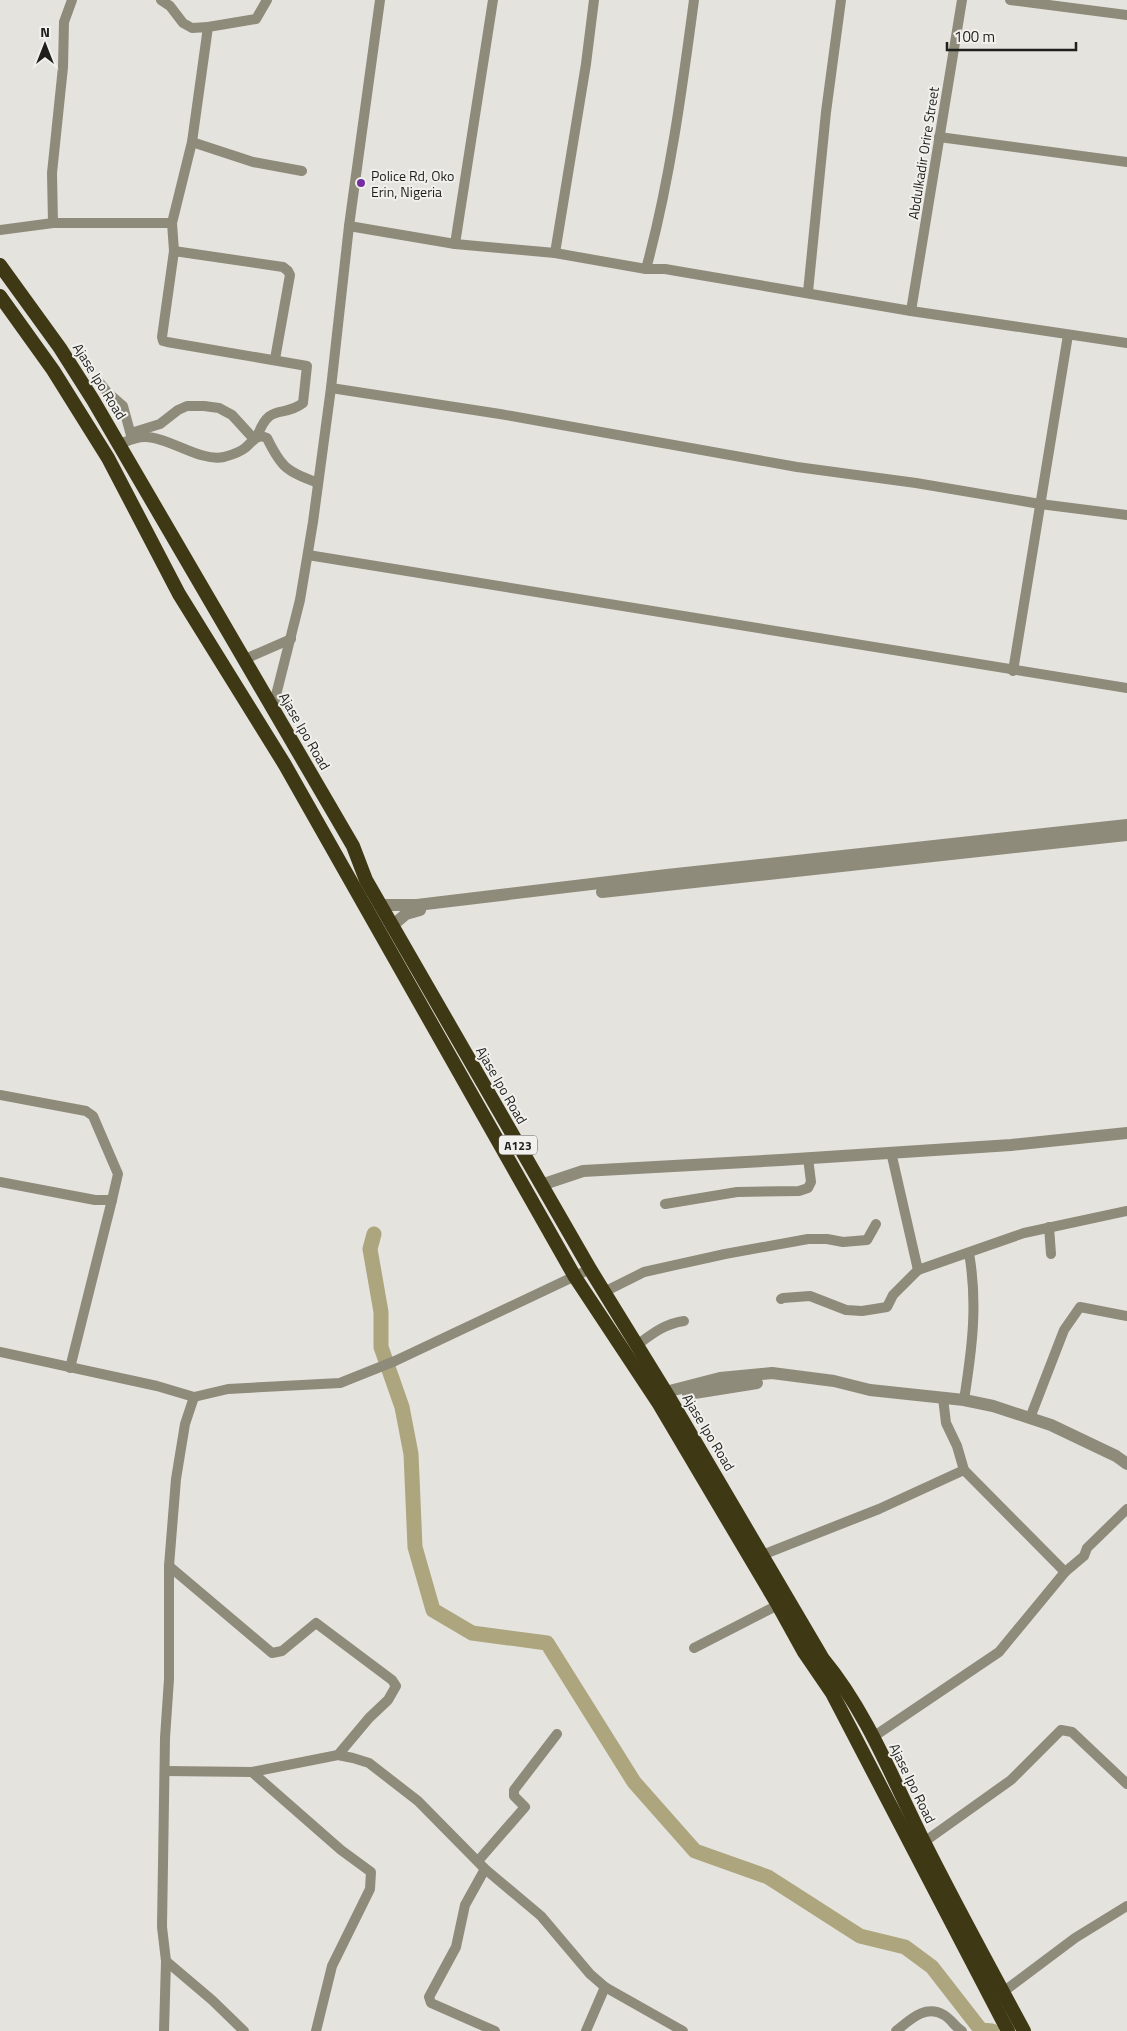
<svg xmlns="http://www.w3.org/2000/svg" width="1127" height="2031" font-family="'Titillium Web',sans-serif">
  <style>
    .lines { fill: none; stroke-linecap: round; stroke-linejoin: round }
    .river { stroke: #ada57d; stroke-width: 15 }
    .minor { stroke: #8e8b7a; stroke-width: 10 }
    .tertiary { stroke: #8e8b7a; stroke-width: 12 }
    .trunk { stroke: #3e3814; stroke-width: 14 }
    .poi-dot { fill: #742ea2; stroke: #f1f0ec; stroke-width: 2 }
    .labels { text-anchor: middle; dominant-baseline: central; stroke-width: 4; stroke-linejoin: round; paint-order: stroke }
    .shield { fill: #f1f0ec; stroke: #5e5e5b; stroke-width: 1 }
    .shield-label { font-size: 12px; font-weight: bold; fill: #1f1f1d }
    .street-label { font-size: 14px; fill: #1f1f1d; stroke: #f1f0ec }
    .poi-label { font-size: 14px; fill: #1f1f1d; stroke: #f1f0ec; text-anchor: start }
  </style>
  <rect width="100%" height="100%" fill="#e4e3de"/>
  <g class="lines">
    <!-- river -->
    <polyline class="river" points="374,1234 370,1249 381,1312 381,1347 402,1407 411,1454 415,1547 433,1610 472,1633 547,1643 634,1782 695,1851 768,1877 860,1936 905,1947 932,1967 981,2030 992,2031"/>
    <!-- minor -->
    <g class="minor">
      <path d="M161,0L170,6L183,23L192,28L208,27L192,142L172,223L174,251L162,337L163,341L167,342L307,366L303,403C282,419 270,401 257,437"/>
      <polyline points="1010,0 1127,15"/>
      <polyline points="208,27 256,19 267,0"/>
      <polyline points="939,137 1127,162"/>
      <polyline points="192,142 253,162 302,171"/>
      <polyline points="53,223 52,173 63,67 64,22 72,0"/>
      <polyline points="349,226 455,244 555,253 646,269 665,269 911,311 1127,343"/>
      <polyline points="0,230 53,223 172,223"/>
      <polyline points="455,244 493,0"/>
      <polyline points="174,251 283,267 288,271 290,275 275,359"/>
      <polyline points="555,253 586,64 594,0"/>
      <path d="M646,269C670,181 682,90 694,0"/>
      <polyline points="808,292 826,112 841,0"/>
      <polyline points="911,311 962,0"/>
      <polyline points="100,383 107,392 123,406 132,439"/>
      <polyline points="331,388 500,414 797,467 916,483 1040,504 1127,515"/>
      <polyline points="131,433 160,424 178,410 187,406 204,406 219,408 232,415 254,439"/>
      <path d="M120,444C128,441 137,436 146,437C171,438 200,462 224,457C231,455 239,453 245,448C253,442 256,433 267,438C282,469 287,471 318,483"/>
      <polyline points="308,555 1127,688"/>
      <polyline points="245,659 291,639"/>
      <polyline points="1013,671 1068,335"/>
      <polyline points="273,707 300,600 313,522 331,388 349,226 380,0"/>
      <polyline points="0,1095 86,1111 93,1116 118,1174 112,1200 95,1200 0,1182"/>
      <polyline points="891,1152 918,1270"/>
      <polyline points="665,1204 737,1192 799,1191 808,1188 811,1182 808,1158"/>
      <polyline points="1049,1227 1051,1254"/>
      <polyline points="604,1292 644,1272 725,1254 808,1239 827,1239 843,1242 867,1240 876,1224"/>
      <polyline points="781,1299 783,1298 810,1296 846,1310 862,1311 887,1307 893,1295 918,1270 1024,1233 1127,1211"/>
      <path d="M637,1345C652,1334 664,1324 684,1321"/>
      <polyline points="0,1352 157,1386 194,1397 228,1389 340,1383 395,1361 590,1269"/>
      <polyline points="70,1368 112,1200"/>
      <polyline points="943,1398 946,1423 957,1446 964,1470 1065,1572"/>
      <path d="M964,1400C972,1349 978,1304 969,1253"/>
      <polyline points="1030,1418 1064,1330 1080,1307 1127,1316"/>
      <polyline points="762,1555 879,1509 964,1470"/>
      <polyline points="169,1566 272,1653 282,1651 316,1623 392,1680 396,1686 388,1700 369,1718 338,1755"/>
      <polyline points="694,1648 778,1605"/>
      <polyline points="873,1737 999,1652 1065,1572 1084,1556 1087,1548 1127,1509"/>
      <polyline points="165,1771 252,1772 338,1755 353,1758 369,1763 418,1801 485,1869 541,1916 590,1974 605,1987 683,2031"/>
      <polyline points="252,1772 341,1850 371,1872 370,1889 332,1966 316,2031"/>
      <polyline points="924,1842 1011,1780 1061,1730 1072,1732 1127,1784"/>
      <polyline points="478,1861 525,1807 514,1796 514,1790 557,1734"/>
      <polyline points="485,1869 465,1905 456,1947 429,1997 431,2003 495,2031"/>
      <polyline points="166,1961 212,2000 244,2031"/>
      <polyline points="1003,1992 1075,1938 1127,1906"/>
      <polyline points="164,2031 166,1961 162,1927 165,1738 169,1679 169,1566 176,1479 185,1424 194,1397"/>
      <polyline points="586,2031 605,1987"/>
      <path d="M896,2031C910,2020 925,2004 944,2015C951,2019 955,2027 962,2031"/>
    </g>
    <!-- tertiary -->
    <g class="tertiary">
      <polyline points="602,892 1127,835"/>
      <polyline points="382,905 417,905 667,875 1127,825"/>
      <polyline points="393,925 406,914 420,910"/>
      <polyline points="541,1185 583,1171 781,1160 1011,1145 1127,1133"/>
      <polyline points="658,1394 720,1378 772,1373 834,1381 870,1390 964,1400 993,1406 1051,1425 1116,1456 1127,1464"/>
      <polyline points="688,1394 757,1383"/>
    </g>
    <!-- trunk -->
    <g class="trunk">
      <path d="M0,265L60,348L93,400L353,846L366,880L590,1269L670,1399L823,1659C867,1712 893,1780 924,1842C956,1906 990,1968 1024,2031"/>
      <polyline points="0,296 53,370 108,458 179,594 285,765 575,1277 659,1404 778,1605 804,1652 832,1693 1008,2031"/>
    </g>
  </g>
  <!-- markers -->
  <circle class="poi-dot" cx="361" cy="183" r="5"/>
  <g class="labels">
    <!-- shield labels -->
    <rect class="shield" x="499" y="1135.5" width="38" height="19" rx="4"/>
    <g class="shield-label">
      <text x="518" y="1145">A123</text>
    </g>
    <!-- street labels -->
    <g class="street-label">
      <text transform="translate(923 153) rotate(-81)">Abdulkadir Orire Street</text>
      <text transform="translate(100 381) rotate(58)">Ajase Ipo Road</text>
      <text transform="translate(305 731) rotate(60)">Ajase Ipo Road</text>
      <text transform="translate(502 1085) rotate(60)">Ajase Ipo Road</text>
      <text transform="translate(709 1432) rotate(59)">Ajase Ipo Road</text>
      <text transform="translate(913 1783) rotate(64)">Ajase Ipo Road</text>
    </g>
    <!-- poi labels -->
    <g class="poi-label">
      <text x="371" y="175">Police Rd, Oko<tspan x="371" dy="16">Erin, Nigeria</tspan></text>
    </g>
  </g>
  <!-- north arrow -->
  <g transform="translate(45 45)" stroke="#f1f0ec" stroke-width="4" paint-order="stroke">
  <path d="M0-4L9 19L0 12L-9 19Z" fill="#1f1f1d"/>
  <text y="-8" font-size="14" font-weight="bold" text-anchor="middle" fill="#1f1f1d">N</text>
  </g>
  <!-- scale -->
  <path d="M947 42v8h129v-8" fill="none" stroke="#1f1f1d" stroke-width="2.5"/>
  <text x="954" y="42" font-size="15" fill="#1f1f1d" stroke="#f1f0ec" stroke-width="4" paint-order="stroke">100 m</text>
</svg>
